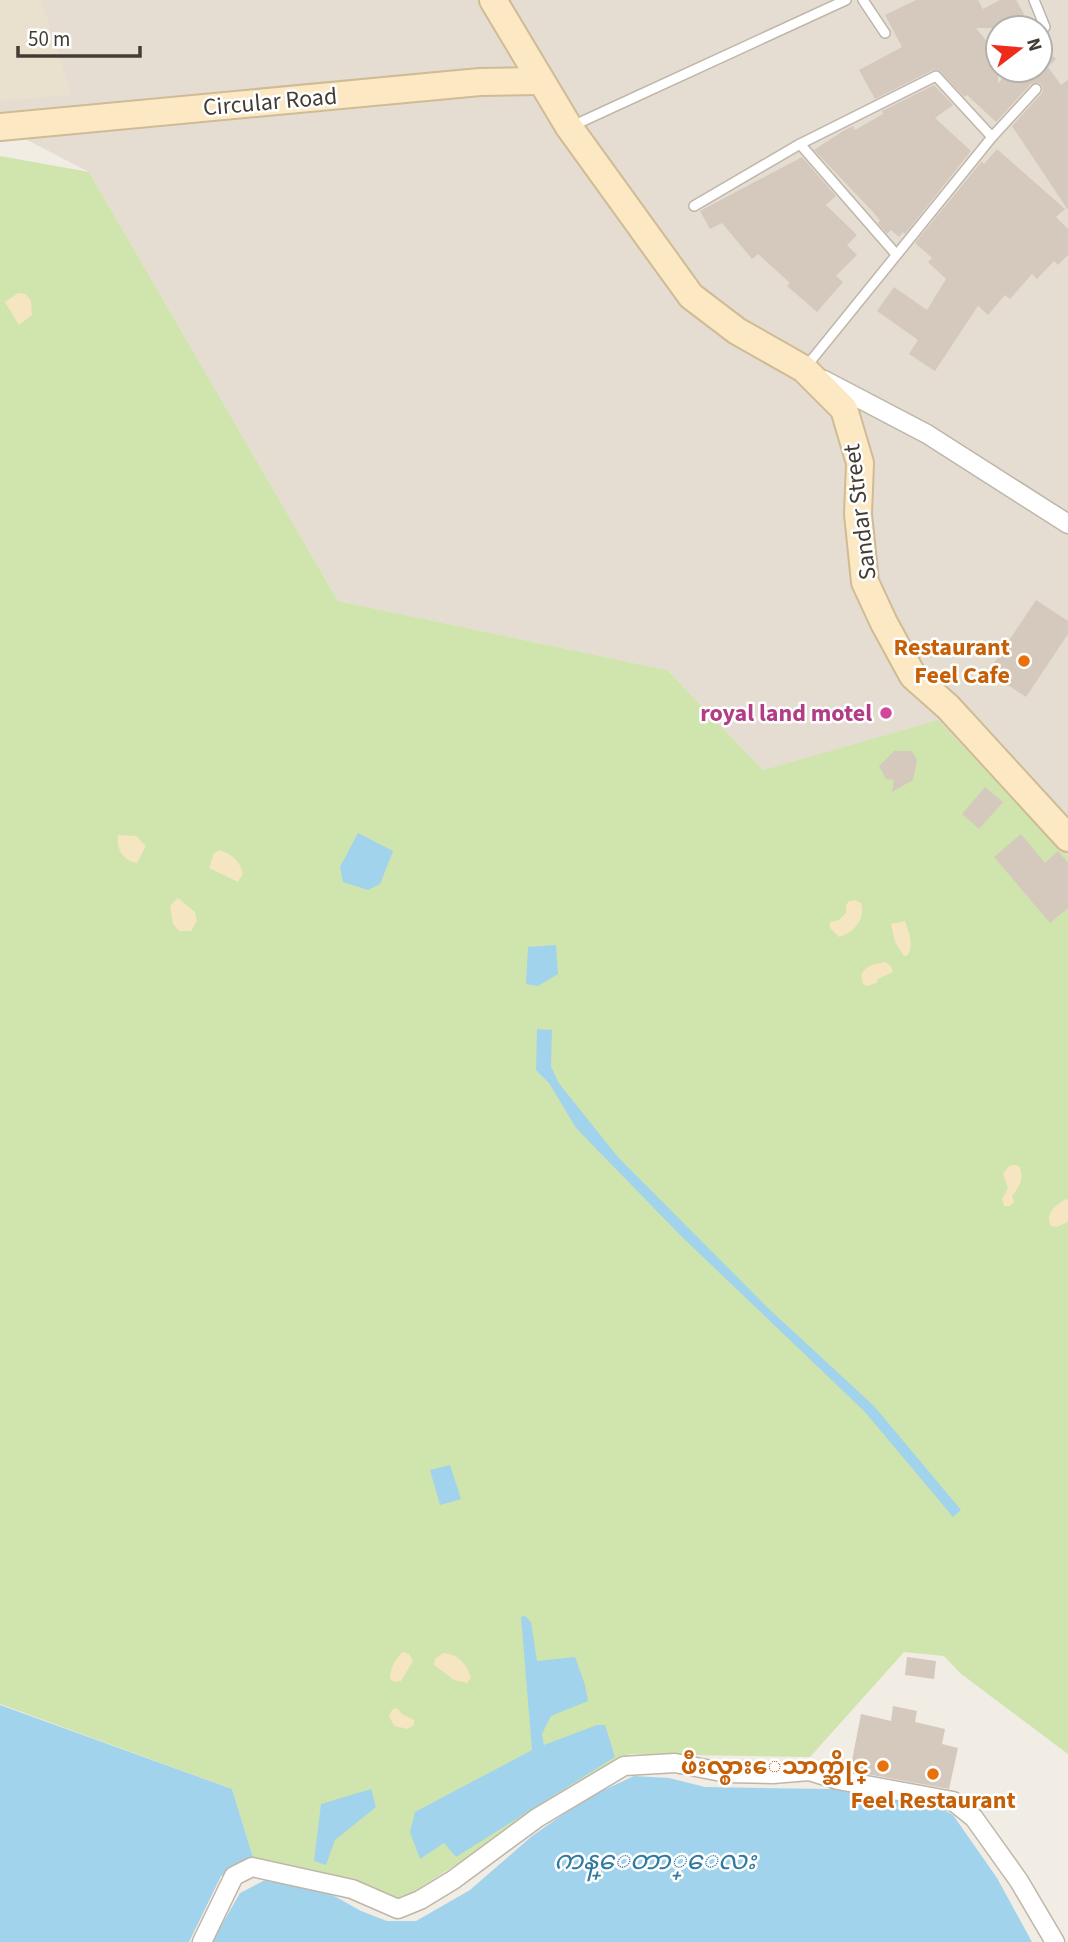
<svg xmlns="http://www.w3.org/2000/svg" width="1068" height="1942" font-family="'Source Sans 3','Noto Sans Myanmar',sans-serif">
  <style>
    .residential { fill: #e5ddd2; fill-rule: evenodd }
    .education { fill: #eae0ce }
    .green { fill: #d0e4ae }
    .sand { fill: #f5e5c0 }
    .water { fill: #a2d3ec }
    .building { fill: #d5c9bd }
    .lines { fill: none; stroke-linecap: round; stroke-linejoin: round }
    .lane-casing { stroke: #bfb6aa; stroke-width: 12 }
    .street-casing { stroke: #bfb6aa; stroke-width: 21 }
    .secondary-casing { stroke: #cfbb95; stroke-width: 30 }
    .lane { stroke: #fff; stroke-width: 9 }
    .street { stroke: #fff; stroke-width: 18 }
    .secondary { stroke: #fce9c3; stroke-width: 26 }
    .food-dot { fill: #e8710a; stroke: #fff; stroke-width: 2.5 }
    .hotel-dot { fill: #d1479c; stroke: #fff; stroke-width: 2.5 }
    .labels { text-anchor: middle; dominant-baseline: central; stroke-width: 5; stroke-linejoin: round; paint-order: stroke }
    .street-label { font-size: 24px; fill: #423c34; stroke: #fff }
    .food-label { font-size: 24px; font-weight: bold; fill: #c56008; stroke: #fff; text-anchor: end }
    .hotel-label { font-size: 24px; font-weight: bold; fill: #b23c85; stroke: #fff; text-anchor: end }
    .water-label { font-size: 26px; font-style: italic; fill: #317aa0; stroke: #fff }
  </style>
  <rect width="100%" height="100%" fill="#f1ece4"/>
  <!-- residential -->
  <path class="residential" d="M0,0H1068V857L938,720L763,770L667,670L338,601L89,172L0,126ZM998,28H1040V70H998Z"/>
  <!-- education -->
  <polygon class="education" points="0,0 41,0 72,95 0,101"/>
  <!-- green -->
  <polygon class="green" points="0,156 89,172 338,601 667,670 763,770 938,720 1068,857 1068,1754 960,1673 944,1656 904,1652 810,1757 630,1754 399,1901 255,1864 232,1789 0,1704"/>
  <!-- sand -->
  <g class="sand">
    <polygon points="18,293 26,294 31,301 32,315 19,325 5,302"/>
    <path d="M118,835L136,836L146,846L137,863C123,861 116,849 118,835Z"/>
    <path d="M220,850C233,855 239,860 243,874L238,882L209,868L214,853Z"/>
    <polygon points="178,898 195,912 197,921 191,931 179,931 173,924 170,906"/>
    <path d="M855,900L861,903C866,919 854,933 839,937L830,928V922L839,920L846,913V905L849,901Z"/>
    <path d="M905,921C909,932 914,944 908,955L904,956L895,942L891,924Z"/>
    <path d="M885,962L891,966L893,972L878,979L876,983L867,986L863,984L861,975C866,965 874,964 885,962Z"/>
    <path d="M1014,1165L1019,1166C1025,1178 1020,1186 1012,1196L1014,1202L1010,1206H1004L1002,1199L1008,1188L1003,1174L1009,1166Z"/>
    <path d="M1066,1199L1068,1200V1222L1057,1227L1051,1226C1045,1212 1055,1206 1066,1199Z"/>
    <path d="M403,1652L409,1654L413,1661L401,1681L395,1682L390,1679C389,1669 396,1658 403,1652Z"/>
    <path d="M443,1653C458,1654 467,1664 471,1678L467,1683L454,1680L434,1665L435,1659Z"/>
    <polygon points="397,1708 402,1714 414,1720 414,1725 408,1729 394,1726 389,1716 392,1710"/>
  </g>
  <!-- water -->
  <g class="water">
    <polygon points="358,833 393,851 380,884 368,890 343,882 340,867"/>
    <polygon points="556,945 558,974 538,986 526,984 528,947"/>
    <polygon points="537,1029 552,1030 551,1066 558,1082 617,1156 768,1308 874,1406 961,1510 953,1517 864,1411 681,1236 576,1128 549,1083 536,1070"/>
    <polygon points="450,1465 461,1499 440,1505 430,1470"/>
    <polygon points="525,1616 531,1622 537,1661 575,1657 585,1685 588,1701 551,1716 542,1734 544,1745 597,1725 605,1725 615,1757 456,1857 444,1843 420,1859 410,1832 415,1812 532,1750 521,1617"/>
    <polygon points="0,1705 232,1789 255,1864 221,1876 189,1942 0,1942"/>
    <polygon points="634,1776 669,1778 705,1787 829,1789 846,1783 931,1802 953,1815 997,1878 1032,1942 212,1942 240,1893 267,1879 329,1893 361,1911 387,1921 416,1921 470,1890 532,1836 587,1798"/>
    <polygon points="371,1789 376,1807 335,1840 326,1865 314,1861 321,1804"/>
  </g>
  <!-- building -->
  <g class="building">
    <polygon points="916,0 978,0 983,9 1000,0 1016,0 1024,14 1021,16 1030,28 976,28 998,55 998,83 1012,70 1040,70 1040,43 1056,59 1048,67 1061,85 1068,80 1068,210 1012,126 1042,93 1043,88 1040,83 1031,84 996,122 967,95 964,97 938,69 933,70 875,99 859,70 902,47 885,15"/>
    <polygon points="934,85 953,105 935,118 971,151 905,234 903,232 899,237 891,230 887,234 878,223 880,221 874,213 814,150 843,131 853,126 855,130 883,114 882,111"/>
    <polygon points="997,149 1065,209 1056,217 1068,229 1068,255 1058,265 1054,261 1037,279 1032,274 1010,299 1005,295 988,315 978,306 935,371 909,354 918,340 877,311 894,287 927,310 946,279 928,262 932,258 915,243 982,161 984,164"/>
    <polygon points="802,157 836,196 826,205 857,235 847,245 857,255 836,276 843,282 817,312 787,286 790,283 758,254 752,259 722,223 710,229 700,211"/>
    <polygon points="1036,600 1068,621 1068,634 1026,697 988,672"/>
    <polygon points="894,751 912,751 917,760 913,780 892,792 894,780 886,779 879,766"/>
    <polygon points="985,787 1003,802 979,829 962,814"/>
    <polygon points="1021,834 1045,863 1058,851 1068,863 1068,908 1050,923 994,857"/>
    <polygon points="907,1657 936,1661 934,1679 905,1675"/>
    <polygon points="893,1706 917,1711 915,1722 945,1729 942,1744 958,1748 949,1789 850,1771 861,1714 891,1721"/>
  </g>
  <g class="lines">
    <!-- lane casing -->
    <g class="lane-casing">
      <g id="lane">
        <polyline points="863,0 885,33"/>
        <polyline points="1034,0 1045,27"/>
        <polyline points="570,127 846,0"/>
        <polyline points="992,137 1036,89"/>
        <polyline points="800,144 895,253"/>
        <polyline points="694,206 800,144 936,76 992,137 805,368"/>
      </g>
    </g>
    <!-- street casing -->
    <g class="street-casing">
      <g id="street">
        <polyline points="824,380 927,434 1068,524"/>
        <polyline points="202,1942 234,1876 252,1867 352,1889 398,1909 420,1900 453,1880 537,1818 624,1766 675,1763 727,1773 773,1774 809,1771 838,1780 953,1801 974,1818 1019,1881 1055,1942"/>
      </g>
    </g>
    <!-- secondary casing -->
    <g class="secondary-casing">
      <g id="secondary">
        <polyline points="493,0 569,127 691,296 737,331 804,369 844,409 860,463 858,514 865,582 884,623 913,676 948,707 1068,838"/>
        <polyline points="0,127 480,82 539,81"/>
      </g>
    </g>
    <!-- lane -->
    <use href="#lane" class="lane"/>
    <!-- street -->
    <use href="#street" class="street"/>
    <!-- secondary -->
    <use href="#secondary" class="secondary"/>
  </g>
  <!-- markers -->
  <g class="food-dot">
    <circle cx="1024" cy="661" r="7"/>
    <circle cx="883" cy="1766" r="7"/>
    <circle cx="933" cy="1774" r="7"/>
  </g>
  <circle class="hotel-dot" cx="886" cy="713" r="7"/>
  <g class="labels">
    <!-- street labels -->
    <g class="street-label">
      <text transform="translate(270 102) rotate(-5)">Circular Road</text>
      <text transform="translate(860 512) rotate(-97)">Sandar Street</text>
    </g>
    <!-- food labels -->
    <g class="food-label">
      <text x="1010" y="647">Restaurant<tspan x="1010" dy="28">Feel Cafe</tspan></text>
      <text x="869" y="1766">ဖီးလ္စားေသာက္ဆိုင္</text>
      <text x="933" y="1800" text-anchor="middle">Feel Restaurant</text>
    </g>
    <!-- hotel labels -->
    <g class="hotel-label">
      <text x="872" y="713">royal land motel</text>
    </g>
    <!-- water labels -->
    <g class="water-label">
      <text x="655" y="1860">ကန္ေတာ္ေလး</text>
    </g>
  </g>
  <!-- north arrow -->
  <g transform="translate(1019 49) rotate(74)"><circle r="33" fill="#ffffff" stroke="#b3b1ae" stroke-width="2"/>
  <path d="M0-5L12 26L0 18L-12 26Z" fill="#ef2b1c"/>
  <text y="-10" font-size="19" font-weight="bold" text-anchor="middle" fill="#423c34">N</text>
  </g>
  <!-- scale -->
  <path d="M18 46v10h122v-10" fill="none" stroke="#423c34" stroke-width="3.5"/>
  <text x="28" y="46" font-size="21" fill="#423c34" stroke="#ffffff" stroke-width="5" paint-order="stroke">50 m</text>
</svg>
